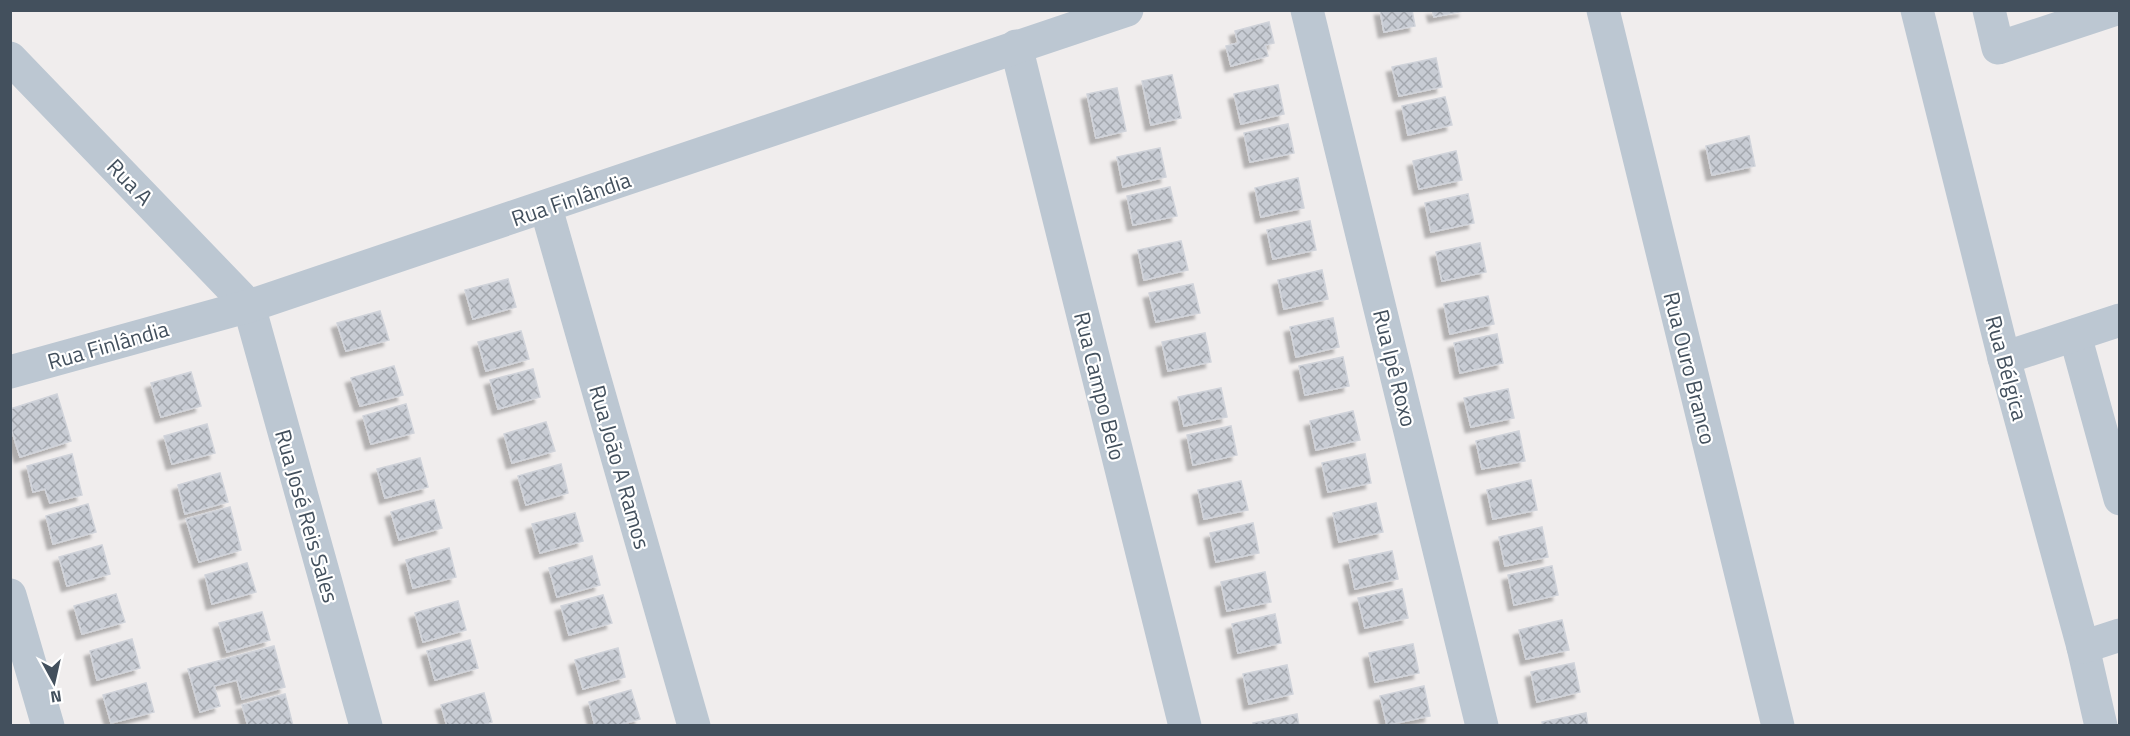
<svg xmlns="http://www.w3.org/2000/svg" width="2130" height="736" font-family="'Titillium Web',sans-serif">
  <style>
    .building { fill: url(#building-cross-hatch); stroke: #d0d3da; stroke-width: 1.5; filter: url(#shadow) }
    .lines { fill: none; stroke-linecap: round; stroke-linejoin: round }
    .minor { stroke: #bcc7d2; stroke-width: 33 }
    .labels { text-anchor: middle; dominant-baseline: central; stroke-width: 4.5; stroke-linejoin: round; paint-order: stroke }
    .street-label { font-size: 22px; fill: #43505d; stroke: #fff }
  </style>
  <defs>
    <pattern id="building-cross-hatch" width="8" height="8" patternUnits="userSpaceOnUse" patternTransform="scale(1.5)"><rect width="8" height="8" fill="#c8ccd4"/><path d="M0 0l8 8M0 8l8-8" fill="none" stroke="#a4a8af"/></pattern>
    <filter id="shadow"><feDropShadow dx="-5.5" dy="5.5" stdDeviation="1.5" flood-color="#0004"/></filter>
  </defs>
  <rect width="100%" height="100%" fill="#f0eded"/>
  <!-- building -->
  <g class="building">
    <polygon points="1380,10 1412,10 1415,26 1384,32"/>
    <polygon points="1432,10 1464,10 1464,11 1434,17"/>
    <polygon points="1269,22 1274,43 1265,45 1268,56 1231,66 1226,46 1238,43 1235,31"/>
    <polygon points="1436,58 1442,87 1399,96 1392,67"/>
    <polygon points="1172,75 1181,118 1151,125 1142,81"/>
    <polygon points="1278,85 1284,114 1241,124 1234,94"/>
    <polygon points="1117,88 1126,131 1096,138 1087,94"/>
    <polygon points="1445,97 1452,125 1408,135 1402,106"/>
    <polygon points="1288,124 1294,153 1250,162 1244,133"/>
    <polygon points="1749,136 1755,166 1712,175 1706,146"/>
    <polygon points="1160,148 1166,177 1123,187 1117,157"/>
    <polygon points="1456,151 1462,180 1419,189 1413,161"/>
    <polygon points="1298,178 1304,208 1261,217 1255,188"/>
    <polygon points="1170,187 1177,216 1133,225 1127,196"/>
    <polygon points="1468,194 1474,223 1431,232 1425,203"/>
    <polygon points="1310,221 1316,250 1273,259 1267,230"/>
    <polygon points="1181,241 1188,270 1144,280 1138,250"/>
    <polygon points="1480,243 1486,272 1442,281 1436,252"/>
    <polygon points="1322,270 1328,299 1284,309 1278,280"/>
    <polygon points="508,279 516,307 473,319 465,290"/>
    <polygon points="1193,284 1200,313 1156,322 1149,293"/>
    <polygon points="1488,296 1494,324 1450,334 1444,304"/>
    <polygon points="380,311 389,340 346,351 337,323"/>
    <polygon points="1333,318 1339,347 1296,357 1290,327"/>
    <polygon points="521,331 529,359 486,371 478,342"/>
    <polygon points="1205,333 1211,362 1168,371 1162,342"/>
    <polygon points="1497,334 1503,363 1460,373 1454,343"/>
    <polygon points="1343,357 1349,386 1305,395 1299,366"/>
    <polygon points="394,366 403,395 360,406 351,378"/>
    <polygon points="533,369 540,397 498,409 490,380"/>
    <polygon points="191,372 201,406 161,417 151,383"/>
    <polygon points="1221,388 1227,417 1184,426 1178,397"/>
    <polygon points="1508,389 1514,418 1471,427 1464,398"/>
    <polygon points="57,394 71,441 20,457 10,425 10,409"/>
    <polygon points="406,404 414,433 371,444 363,416"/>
    <polygon points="1353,411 1360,440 1316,450 1310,421"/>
    <polygon points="546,422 555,451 512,463 504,434"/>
    <polygon points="207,424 215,453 172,464 164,436"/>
    <polygon points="1231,426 1237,455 1193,465 1187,435"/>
    <polygon points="1519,431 1525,461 1482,469 1476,441"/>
    <polygon points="72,454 82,495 50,503 45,489 33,492 27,466"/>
    <polygon points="1365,454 1371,483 1328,492 1322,463"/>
    <polygon points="420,458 428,487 385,498 377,469"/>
    <polygon points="561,464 568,493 526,505 518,476"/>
    <polygon points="220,473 228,502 185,514 178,485"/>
    <polygon points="1531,480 1537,510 1493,519 1487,490"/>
    <polygon points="1241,481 1248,510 1204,519 1198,490"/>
    <polygon points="434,500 442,528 399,540 391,512"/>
    <polygon points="1376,503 1383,532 1339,542 1333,513"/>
    <polygon points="88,504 96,532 53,544 46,516"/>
    <polygon points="230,507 241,550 199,562 186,519"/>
    <polygon points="575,513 583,541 540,553 532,524"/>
    <polygon points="1253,523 1259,553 1216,562 1210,533"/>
    <polygon points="1542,527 1548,557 1505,566 1499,537"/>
    <polygon points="102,545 110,574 67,586 59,557"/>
    <polygon points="449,548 456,577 413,588 406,560"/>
    <polygon points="1392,551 1398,579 1355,589 1349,560"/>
    <polygon points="592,556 600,585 557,597 549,568"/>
    <polygon points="247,563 256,592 212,604 205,575"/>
    <polygon points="1552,566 1558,595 1514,605 1508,575"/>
    <polygon points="1265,572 1271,602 1227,611 1221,582"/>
    <polygon points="1402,589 1408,618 1365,628 1358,598"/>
    <polygon points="116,594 125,622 82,634 74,606"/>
    <polygon points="603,595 612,623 569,635 561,606"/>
    <polygon points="458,601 466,630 423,642 415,613"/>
    <polygon points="262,612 270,640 227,652 219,623"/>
    <polygon points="1275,614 1281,643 1238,653 1232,624"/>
    <polygon points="1562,620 1569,650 1526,659 1519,630"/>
    <polygon points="132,639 140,668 97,680 90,651"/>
    <polygon points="470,640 478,668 435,680 427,651"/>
    <polygon points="1413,644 1419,673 1375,682 1369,653"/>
    <polygon points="274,646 285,687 242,699 237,680 214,686 220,706 200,712 188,669"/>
    <polygon points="618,648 625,677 583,689 575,660"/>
    <polygon points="1574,663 1580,692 1537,702 1531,672"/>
    <polygon points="1287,665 1293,694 1249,704 1243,674"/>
    <polygon points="146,683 154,712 111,723 103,695"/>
    <polygon points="1424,686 1430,716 1387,725 1380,696"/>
    <polygon points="631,690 640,719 616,726 595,726 589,702"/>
    <polygon points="484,693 492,722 479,726 447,726 441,705"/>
    <polygon points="285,694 293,726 248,726 242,705"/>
    <polygon points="1586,713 1588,726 1543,726 1542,722"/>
    <polygon points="1297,714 1299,726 1254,726 1253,723"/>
  </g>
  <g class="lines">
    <!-- minor -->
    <g class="minor">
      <polyline points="1307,10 1482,726"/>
      <polyline points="1603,10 1778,726"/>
      <polyline points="1917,10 2004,358 2083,647 2101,726"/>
      <polyline points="1989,10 1998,48 2113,10"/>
      <polyline points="1016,46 1185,726"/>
      <polyline points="10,58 249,306 366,726"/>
      <polyline points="546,208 694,726"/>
      <polyline points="2075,335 2120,499"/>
      <polyline points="2004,358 2120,320"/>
      <polyline points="10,372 249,306 1127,10"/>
      <polyline points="10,595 48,726"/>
      <polyline points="2083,647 2120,635"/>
    </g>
  </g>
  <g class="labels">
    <!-- street labels -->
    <g class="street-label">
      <text transform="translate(130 182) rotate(46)">Rua A</text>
      <text transform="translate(571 199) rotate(-19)">Rua Finlândia</text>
      <text transform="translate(108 345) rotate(-16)">Rua Finlândia</text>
      <text transform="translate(1395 368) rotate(76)">Rua Ipê Roxo</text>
      <text transform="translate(1690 368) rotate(76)">Rua Ouro Branco</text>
      <text transform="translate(2007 368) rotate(75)">Rua Bélgica</text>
      <text transform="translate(1100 386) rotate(76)">Rua Campo Belo</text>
      <text transform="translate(620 467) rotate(74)">Rua João A Ramos</text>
      <text transform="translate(307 516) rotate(74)">Rua José Reis Sales</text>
    </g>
  </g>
  <!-- border -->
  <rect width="2130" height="736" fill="none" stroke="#43505d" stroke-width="24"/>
  <!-- north arrow -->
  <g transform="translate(54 682) rotate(172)" stroke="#ffffff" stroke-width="4.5" paint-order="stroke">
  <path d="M0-4.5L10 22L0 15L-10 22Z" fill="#43505d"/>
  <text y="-9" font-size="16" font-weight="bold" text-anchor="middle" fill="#43505d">N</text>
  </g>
</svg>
